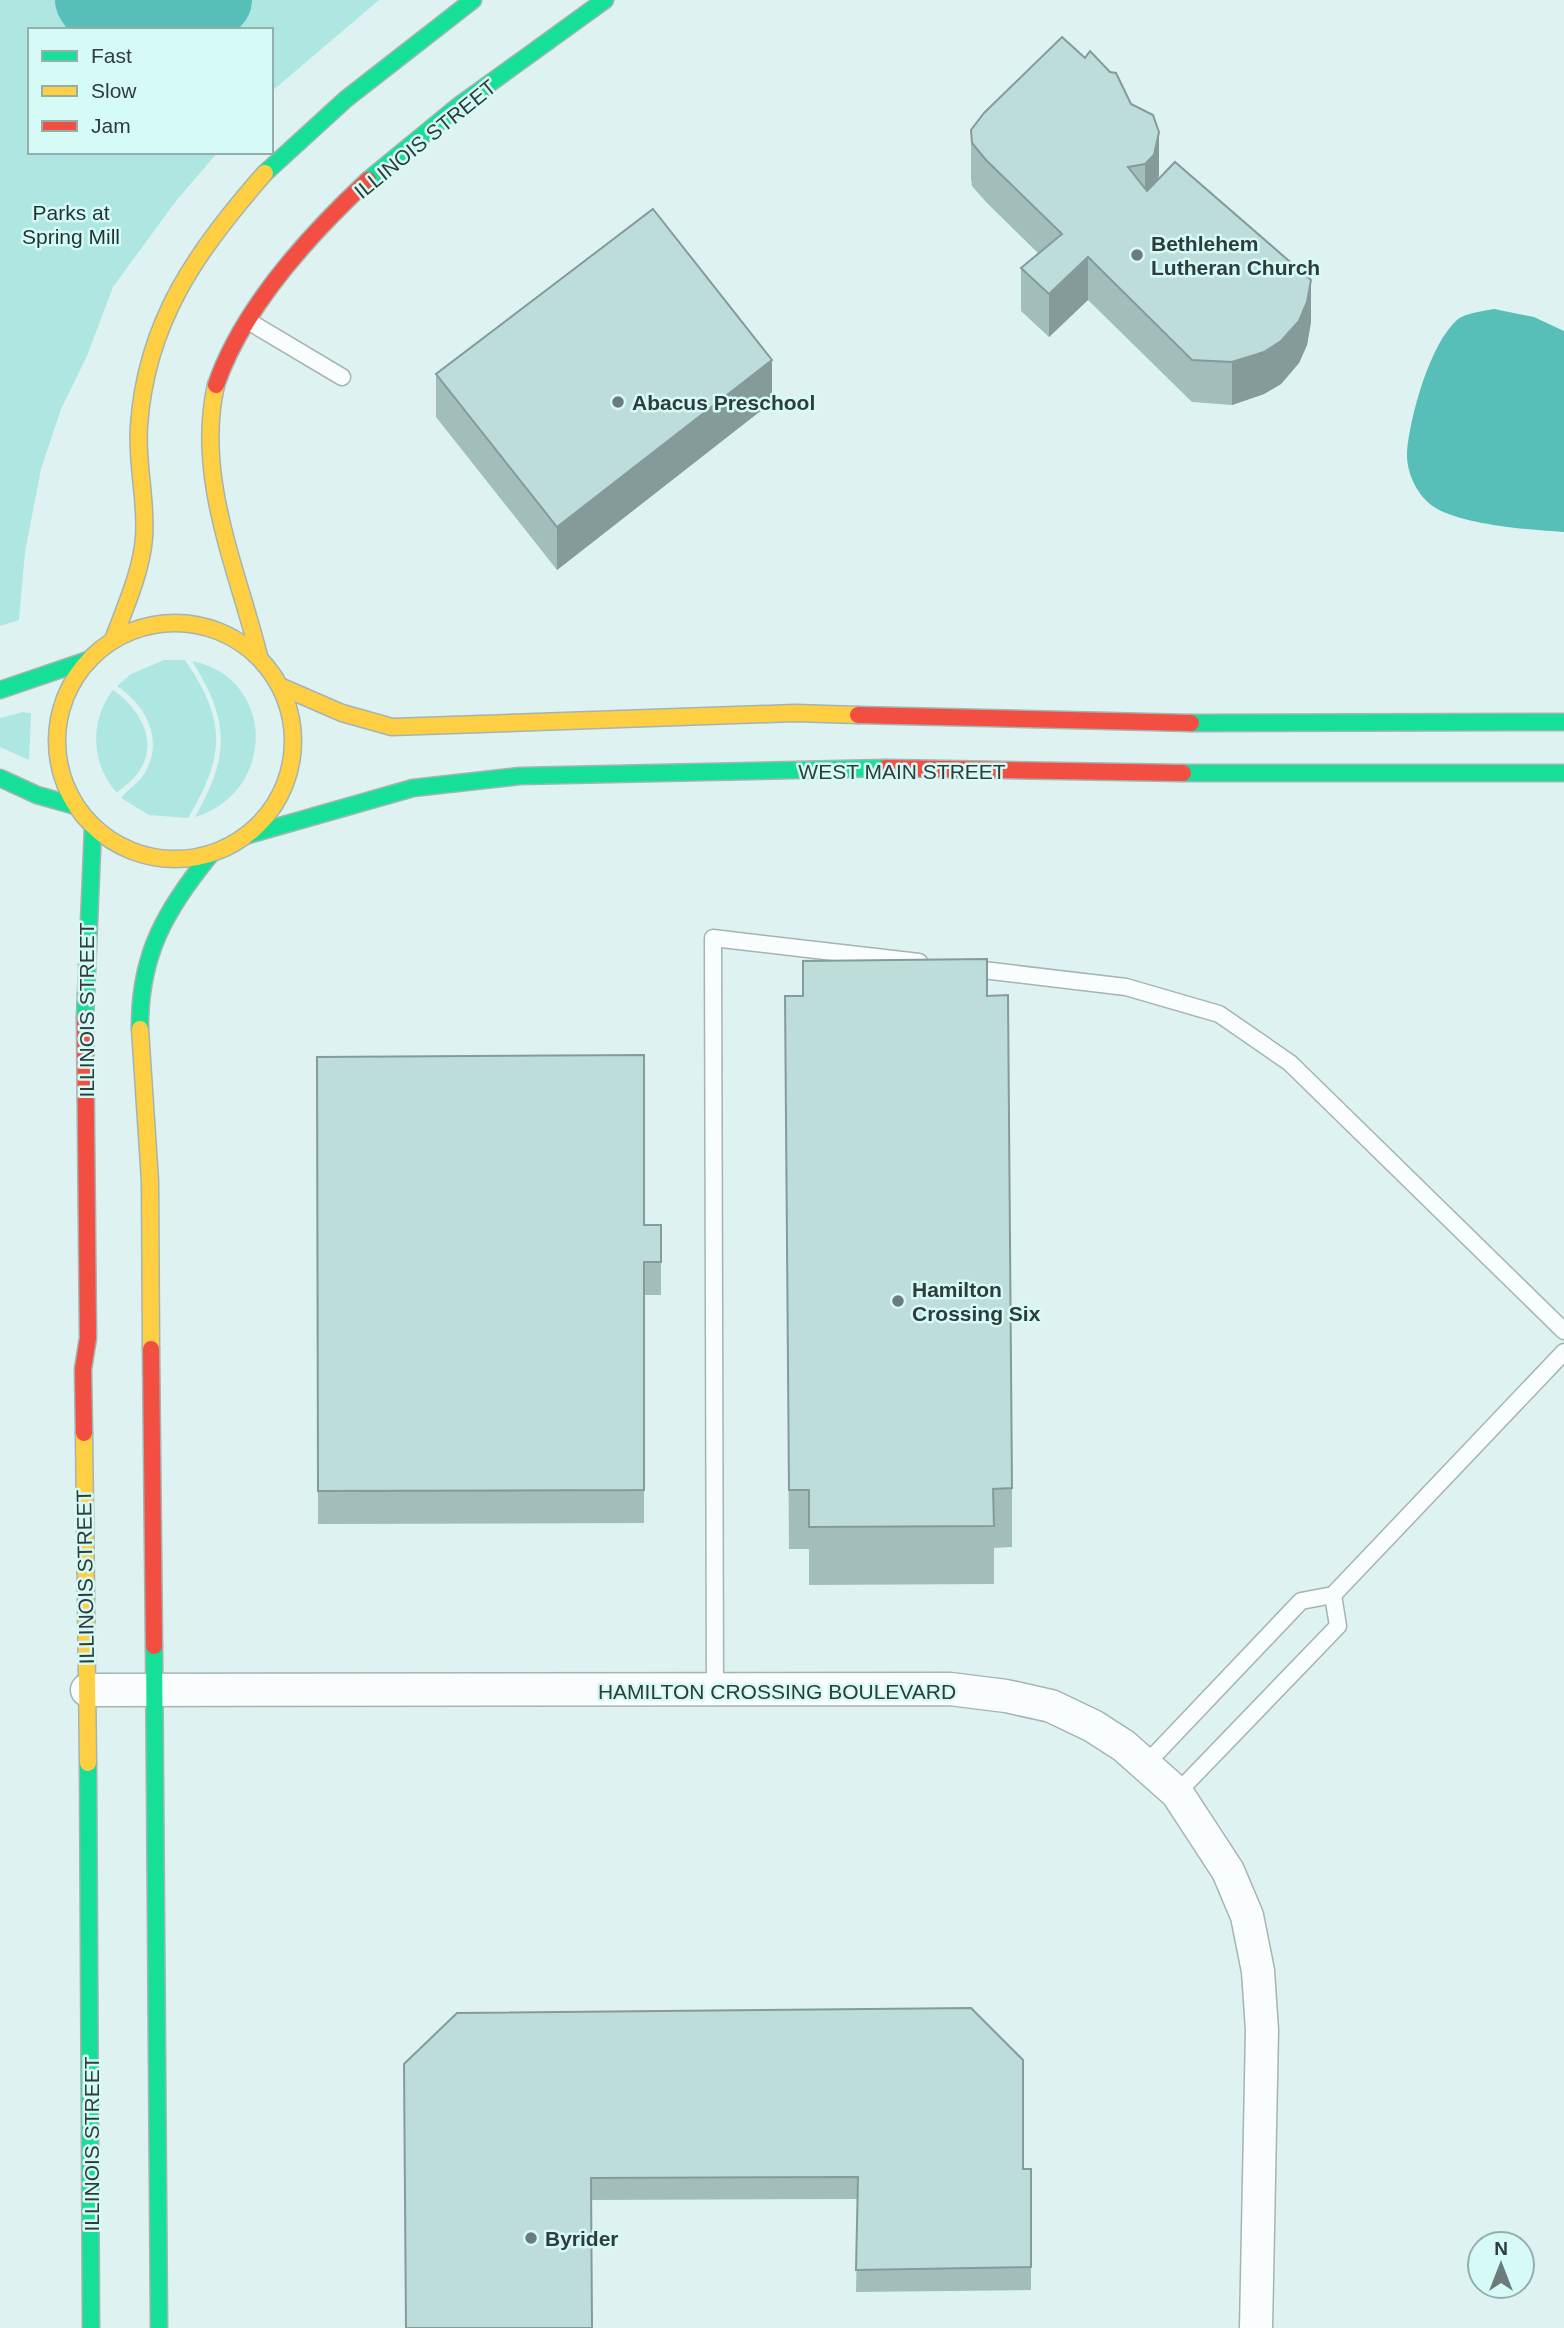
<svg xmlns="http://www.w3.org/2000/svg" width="1564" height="2328" font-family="Helvetica,sans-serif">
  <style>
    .green { fill: #aee7e1 }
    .water { fill: #57bfb8 }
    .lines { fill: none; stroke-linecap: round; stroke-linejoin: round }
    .river { stroke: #57bfb8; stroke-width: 72 }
    .lane-casing { stroke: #a4b4b2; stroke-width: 19 }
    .street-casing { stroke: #a4b4b2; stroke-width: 35 }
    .fast-casing { stroke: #a4b4b2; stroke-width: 19 }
    .slow-casing { stroke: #a4b4b2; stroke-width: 19 }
    .jam-casing { stroke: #a4b4b2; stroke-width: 19 }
    .lane { stroke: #fafdfd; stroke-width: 16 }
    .street { stroke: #fafdfd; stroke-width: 32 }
    .fast { stroke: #16e098; stroke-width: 16 }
    .slow { stroke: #ffcf43; stroke-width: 16 }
    .jam { stroke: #f24e42; stroke-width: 16 }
    .wall { fill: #a2bebb }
    .shaded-wall { fill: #849b99 }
    .building { fill: #bcddda; stroke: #849b99; stroke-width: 2 }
    .poi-dot { fill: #6c7c7b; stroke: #d6fbf7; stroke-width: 2.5 }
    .labels { text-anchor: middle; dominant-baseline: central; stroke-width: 5; stroke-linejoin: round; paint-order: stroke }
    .street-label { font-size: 21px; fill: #2e3c3b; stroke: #d6fbf7 }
    .park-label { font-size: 21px; fill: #1e3432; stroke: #d6fbf7 }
    .poi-label { font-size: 21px; font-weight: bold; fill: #2e3c3b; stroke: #d6fbf7; text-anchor: start }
  </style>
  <rect width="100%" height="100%" fill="#def3f1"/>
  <!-- green -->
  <g class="green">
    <polygon points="0,0 379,0 271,92 271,30 30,30 30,152 218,152 176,201 113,287 87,356 61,409 41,469 25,552 19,620 0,626"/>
    <path d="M164,660H185C227,721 225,756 188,818L149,815L121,798C128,789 138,784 144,774C165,741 146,705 117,686L131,674Z"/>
    <path d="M192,661C277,678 276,793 195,817C230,755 230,722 192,661Z"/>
    <path d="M113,690C140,709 161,743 137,774C132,782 123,786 117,793C91,764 89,721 113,690Z"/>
    <polygon points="23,712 31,713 31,717 29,760 0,747 0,718"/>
  </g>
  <!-- water -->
  <path class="water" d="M1494,309L1534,317L1564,331V532C1531,530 1462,525 1434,507C1417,496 1406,472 1407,452C1410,416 1430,343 1458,319C1466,313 1484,311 1494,309Z"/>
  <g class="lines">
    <!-- river -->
    <polyline class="river" points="91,0 100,13 120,23 205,10 216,0"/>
    <!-- lane casing -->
    <g class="lane-casing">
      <g id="lane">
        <polyline points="248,321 342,377"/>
        <polyline points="966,968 1126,987 1219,1014 1290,1063 1564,1331"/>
        <polyline points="715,1691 713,938 919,962"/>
        <polyline points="1146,1764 1301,1601 1333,1595 1564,1352"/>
        <polyline points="1177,1793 1338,1626 1333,1595"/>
      </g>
    </g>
    <!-- street casing -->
    <g class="street-casing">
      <polyline id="street" points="87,1690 950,1689 1006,1696 1051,1706 1093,1726 1124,1746 1177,1793 1228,1871 1247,1916 1258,1971 1262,2030 1256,2328"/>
    </g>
    <!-- fast casing -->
    <g class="fast-casing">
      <g id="fast">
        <polyline points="265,173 346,99 473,0"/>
        <polyline points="368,180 457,107 605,0"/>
        <polyline points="0,690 88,660"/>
        <polyline points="1191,723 1564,722"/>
        <polyline points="1183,773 1564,773"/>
        <polyline points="0,778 37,795 76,806"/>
        <polyline points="248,835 413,788 520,776 886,768"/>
        <polyline points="85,1018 93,827"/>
        <path d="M140,1029C139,955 166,909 211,854"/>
        <polyline points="154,1646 159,2328"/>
        <polyline points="88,1763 91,2328"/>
      </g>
    </g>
    <!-- slow casing -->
    <g class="slow-casing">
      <g id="slow">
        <path d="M216,385C195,477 237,568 259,656"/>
        <circle cx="175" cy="741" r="118"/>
        <path d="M113,640C125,607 141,573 144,538C147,500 136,463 139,426C146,321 198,249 265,173"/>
        <polyline points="282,687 342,713 392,727 795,713 858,715"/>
        <polyline points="140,1029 150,1181 151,1349"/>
        <polyline points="84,1433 88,1763"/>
      </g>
    </g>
    <!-- jam casing -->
    <g class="jam-casing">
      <g id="jam">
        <path d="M216,385C242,309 310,234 368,180"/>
        <polyline points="858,715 1191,723"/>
        <polyline points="886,768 1183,773"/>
        <polyline points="151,1349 154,1646"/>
        <polyline points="84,1433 83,1369 88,1338 85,1018"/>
      </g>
    </g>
    <!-- lane -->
    <use href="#lane" class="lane"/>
    <!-- street -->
    <use href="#street" class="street"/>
    <!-- fast -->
    <use href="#fast" class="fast"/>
    <!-- slow -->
    <use href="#slow" class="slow"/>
    <!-- jam -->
    <use href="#jam" class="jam"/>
  </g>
  <!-- wall -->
  <g class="wall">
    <polygon points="1062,37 1159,174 1158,179 1311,322 1307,345 1299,363 1281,384 1264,394 1232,405 1192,402 1088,300 1049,337 1021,311 1021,268 1039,254 986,202 972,186 971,179 971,130"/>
    <polygon points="436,374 772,402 557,570 436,417"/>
    <polygon points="785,996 987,996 1012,1488 1012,1547 994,1548 994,1584 809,1585 809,1549 789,1549"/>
    <polygon points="317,1057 644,1225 661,1225 661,1295 644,1295 644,1523 318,1524"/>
    <polygon points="404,2064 1023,2169 1031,2169 1031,2290 856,2292 858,2199 591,2200"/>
  </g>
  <!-- shaded-wall -->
  <g class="shaded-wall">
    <polygon points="1159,132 1159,174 1154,198 1145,206 1145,164"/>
    <polygon points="1088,257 1088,300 1049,337 1049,294"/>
    <polygon points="1311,280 1311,322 1307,345 1299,363 1281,384 1264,394 1232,405 1232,362"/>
    <polygon points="772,360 772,402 557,570 557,527"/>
  </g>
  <!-- building -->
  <g class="building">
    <polygon points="1062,37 1085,58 1090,51 1110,72 1116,73 1131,104 1153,115 1159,132 1154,155 1145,164 1128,167 1147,191 1175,162 1311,280 1307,302 1299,321 1281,341 1264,352 1232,362 1192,360 1088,257 1049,294 1021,268 1062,234 986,160 972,143 971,130 984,113"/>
    <polygon points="653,209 772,360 557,527 436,374"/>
    <polygon points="987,959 987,996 1008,995 1012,1488 993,1489 994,1526 809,1527 809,1490 789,1490 785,996 803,996 803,961"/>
    <polygon points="644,1055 644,1225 661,1225 661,1262 644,1262 644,1490 318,1491 317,1057"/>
    <polygon points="971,2008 1023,2060 1023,2169 1031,2169 1031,2267 856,2270 858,2177 591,2178 592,2328 406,2328 404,2064 457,2013"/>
  </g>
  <!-- markers -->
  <g class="poi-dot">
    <circle cx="1137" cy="255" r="7"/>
    <circle cx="618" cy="402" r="7"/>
    <circle cx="898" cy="1301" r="7"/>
    <circle cx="531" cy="2238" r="7"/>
  </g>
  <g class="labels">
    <!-- street labels -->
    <g class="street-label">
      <text transform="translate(425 139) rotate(-39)">ILLINOIS STREET</text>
      <text x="902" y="771">WEST MAIN STREET</text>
      <text transform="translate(86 1010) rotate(-90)">ILLINOIS STREET</text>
      <text transform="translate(85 1577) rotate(-91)">ILLINOIS STREET</text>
      <text x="777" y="1691">HAMILTON CROSSING BOULEVARD</text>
      <text transform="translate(91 2144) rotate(-90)">ILLINOIS STREET</text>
    </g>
    <!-- park labels -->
    <g class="park-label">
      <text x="71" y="212">Parks at<tspan x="71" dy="24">Spring Mill</tspan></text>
    </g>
    <!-- poi labels -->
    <g class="poi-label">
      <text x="1151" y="243">Bethlehem<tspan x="1151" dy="24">Lutheran Church</tspan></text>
      <text x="632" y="402">Abacus Preschool</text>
      <text x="912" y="1289">Hamilton<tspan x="912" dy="24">Crossing Six</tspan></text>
      <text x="545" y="2238">Byrider</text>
    </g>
  </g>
  <!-- legend -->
  <rect x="28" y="28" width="245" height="126" fill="#d6fbf7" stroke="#93afac" stroke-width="2"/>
  <rect x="42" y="51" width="35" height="10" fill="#16e098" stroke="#93afac" stroke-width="2"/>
  <text x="91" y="63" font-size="21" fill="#2e3c3b">Fast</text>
  <rect x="42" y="86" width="35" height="10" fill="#ffcf43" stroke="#93afac" stroke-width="2"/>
  <text x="91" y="98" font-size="21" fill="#2e3c3b">Slow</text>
  <rect x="42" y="121" width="35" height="10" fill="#f24e42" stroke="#93afac" stroke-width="2"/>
  <text x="91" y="133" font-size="21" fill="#2e3c3b">Jam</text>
  <!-- north arrow -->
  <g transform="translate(1501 2265)"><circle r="33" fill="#d6fbf7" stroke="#93afac" stroke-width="2"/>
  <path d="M0-5L12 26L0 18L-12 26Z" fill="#6c7c7b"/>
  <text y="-10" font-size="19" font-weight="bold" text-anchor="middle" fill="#2e3c3b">N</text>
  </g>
</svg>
